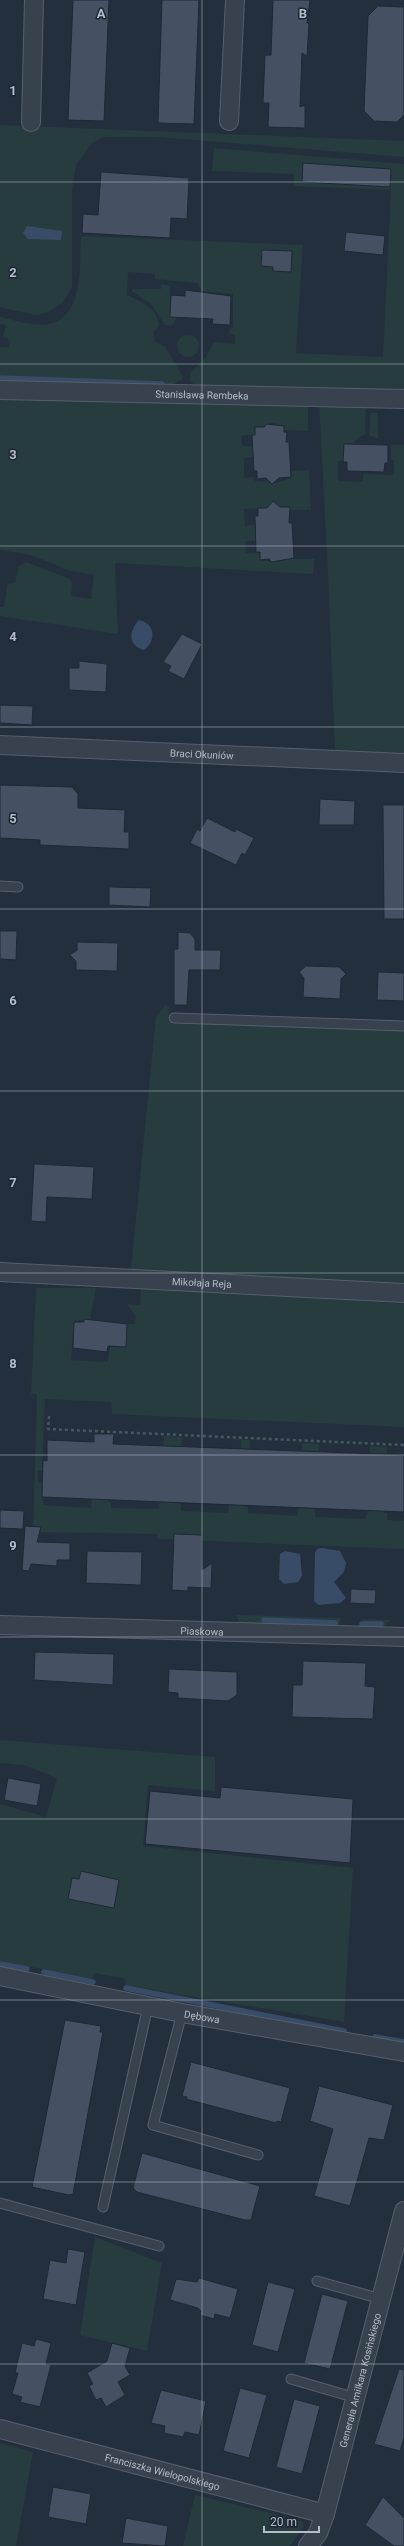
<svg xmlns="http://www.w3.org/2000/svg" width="404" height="2546" font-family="Roboto,sans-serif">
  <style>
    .green { fill: #263c3f }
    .water { fill: #394c67 }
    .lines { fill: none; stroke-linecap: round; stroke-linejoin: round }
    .stream { stroke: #394c67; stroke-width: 5.5 }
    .building { fill: #455162; stroke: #1f2835 }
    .lane-casing { stroke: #565f6c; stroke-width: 11 }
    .street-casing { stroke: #565f6c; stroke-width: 20 }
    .path { stroke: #44595c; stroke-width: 2.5; stroke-dasharray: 3 3; stroke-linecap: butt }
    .lane { stroke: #38414e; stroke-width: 9 }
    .street { stroke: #38414e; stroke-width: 18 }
    .grid { fill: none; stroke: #b4bcc9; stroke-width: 1; stroke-opacity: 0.55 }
    .labels { text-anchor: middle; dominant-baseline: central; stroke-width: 3; stroke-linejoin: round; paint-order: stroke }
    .street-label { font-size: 10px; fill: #b4bcc9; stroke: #1d2633 }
    .grid-label { font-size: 13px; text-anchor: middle; font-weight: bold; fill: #b4bcc9; stroke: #1d2633; stroke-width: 3; stroke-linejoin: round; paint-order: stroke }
  </style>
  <rect width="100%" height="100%" fill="#242f3e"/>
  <!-- green -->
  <g class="green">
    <polygon points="0,125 404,141 404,157 157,137 103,137 92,143 76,165 72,190 72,287 68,294 61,304 47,313 35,315 0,307"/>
    <path d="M214,148L404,164V392L196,387L190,380V373L206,357L214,342L235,344V335L229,334V331L233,327V294L202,291L197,283L155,279V274L128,272L127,295C140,301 159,309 159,326L153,332L155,341L165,347L183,377L181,380L164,388L0,386V347H9L8,339L3,337L6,325L0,324V317C14,320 34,327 49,324C85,316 79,264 81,237L86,236L303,245L296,353L383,357L391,190L294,186V174L212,171Z"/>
    <polygon points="162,284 170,286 170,314 177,317 172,326 165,325 150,303 132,292 132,289 161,289"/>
    <circle cx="188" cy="346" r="11"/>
    <polygon points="0,395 300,400 308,408 308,431 284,430 274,423 267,424 264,427 255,427 255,435 242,435 241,443 243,446 256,446 256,457 244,458 244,478 253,477 255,481 277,483 292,477 292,471 309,470 311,510 287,510 270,505 267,508 244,509 245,526 255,525 259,541 245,541 246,553 259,552 260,560 279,562 282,559 314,559 313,574 115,563 118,634 0,616 0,607 4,607 7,585 15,582 19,566 26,562 70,579 72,583 71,596 91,599 94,575 71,571 31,555 0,550"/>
    <polygon points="319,400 366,403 365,434 358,438 354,443 344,443 343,460 338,461 338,481 363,482 363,474 394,475 394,460 391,460 391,445 404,445 404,754 335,751 328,574"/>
    <polygon points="371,412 378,413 378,439 369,435"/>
    <polygon points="165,1005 169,1006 168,1022 404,1031 404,1284 131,1269 156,1017"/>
    <polygon points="141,1285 404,1304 404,1427 112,1414 111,1402 45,1399 42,1471 38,1471 38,1483 42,1483 43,1505 91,1508 93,1486 110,1487 108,1502 111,1502 111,1508 159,1509 164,1436 182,1437 178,1503 181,1504 181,1511 228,1513 231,1492 240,1470 241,1441 234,1439 250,1440 245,1507 248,1507 248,1513 297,1516 298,1509 301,1508 302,1443 319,1444 315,1517 365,1519 368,1511 370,1446 387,1447 384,1513 387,1513 387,1520 404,1521 404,1549 158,1539 157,1534 33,1532 37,1394 31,1394 36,1288 96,1288 90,1319 74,1321 71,1360 108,1362 110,1347 126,1347 127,1324 135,1324 136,1317 127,1304 140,1305"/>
    <polygon points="236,1615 340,1618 340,1625 337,1627 240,1624"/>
    <polygon points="362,1619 391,1620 383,1627 363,1626"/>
    <polygon points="0,1740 215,1757 215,1791 148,1785 143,1846 353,1868 344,2022 125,1985 126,1979 94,1973 93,1979 0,1961 0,1804 46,1817 57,1778 24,1765 0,1763"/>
    <polygon points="95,2237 162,2263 147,2351 80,2335"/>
    <polygon points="0,2443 33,2452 16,2546 0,2546"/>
    <polygon points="195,2495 299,2520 303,2522 304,2526 290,2546 183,2546"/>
  </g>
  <!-- water -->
  <g class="water">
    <polygon points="27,226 62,231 61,240 28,239 23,233"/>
    <path d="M139,620C156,624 156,641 144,650C127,645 129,631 139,620Z"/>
    <polygon points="322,1548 340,1551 346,1563 344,1572 334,1582 346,1598 340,1603 319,1605 314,1601 315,1553 317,1549"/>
    <polygon points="285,1551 300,1554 302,1576 298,1582 284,1584 279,1579 280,1554"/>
  </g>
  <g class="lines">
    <!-- stream -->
    <g class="stream">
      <polyline points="0,378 162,384"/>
      <polyline points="264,1620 335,1623"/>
      <polyline points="362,1624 381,1624"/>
      <polyline points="0,1964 27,1969"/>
      <polyline points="44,1972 93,1982"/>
      <polyline points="126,1988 344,2031"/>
      <polyline points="375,2037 404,2042"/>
    </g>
  </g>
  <!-- building -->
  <g class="building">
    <polygon points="73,0 109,0 104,121 68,120"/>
    <polygon points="162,0 199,0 194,124 158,123"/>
    <polygon points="273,0 310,0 307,23 309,23 307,56 302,53 300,107 305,105 305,128 268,127 269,103 263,103 265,55 271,55"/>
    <polygon points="378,6 404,7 404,115 397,122 374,121 364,111 368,16"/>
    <polygon points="303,163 391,169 390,187 302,182"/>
    <polygon points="101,172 189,178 187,219 171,218 170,238 82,233 83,214 98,215"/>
    <polygon points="346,232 385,236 383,255 344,251"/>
    <polygon points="262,250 292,251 291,272 273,271 273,267 261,266"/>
    <polygon points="185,290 231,296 230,325 212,324 213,319 170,317 171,295 185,296"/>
    <polygon points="267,424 284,426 284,432 287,432 286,442 289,442 291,477 279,478 272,484 266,478 257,479 257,471 254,471 252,435 255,435 255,427 264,427"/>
    <polygon points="344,444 388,445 388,463 385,463 384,472 347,471 347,462 343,462"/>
    <polygon points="273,501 280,507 290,507 289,523 292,523 294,558 272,562 269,559 260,560 260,552 256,552 255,516 258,516 258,508 267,508"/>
    <polygon points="182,634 202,644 184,679 168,671 171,666 163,662"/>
    <polygon points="79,661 107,664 106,692 69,690 69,668 79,668"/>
    <polygon points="0,705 33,706 32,725 0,723"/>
    <polygon points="0,785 72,787 78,794 78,808 125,810 124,832 129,832 129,849 40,845 40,840 0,838"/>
    <polygon points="320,799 355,801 354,825 319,825"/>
    <polygon points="383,805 404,805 404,919 384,919"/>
    <polygon points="207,818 235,832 236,829 254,838 245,855 242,853 236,865 190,843 197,829 200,831"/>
    <polygon points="109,887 151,888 150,907 109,905"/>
    <polygon points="0,931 17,931 16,960 0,959"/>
    <polygon points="178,932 190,933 195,939 195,950 221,950 220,970 189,970 187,1005 174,1005 174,949 178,949"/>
    <polygon points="77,942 118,943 117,971 76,970 76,961 70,955 77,950"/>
    <polygon points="306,966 339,967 346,974 341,979 340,999 303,997 304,978 299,972"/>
    <polygon points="378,972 404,973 404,1001 377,1000"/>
    <polygon points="34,1164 94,1167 92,1199 47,1197 46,1222 31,1221"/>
    <polygon points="84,1319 127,1324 126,1347 108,1346 107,1352 73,1348 74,1322 84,1322"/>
    <polygon points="94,1434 114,1434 113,1444 404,1455 404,1512 42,1497 43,1460 47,1461 47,1440 94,1442"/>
    <polygon points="0,1510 24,1511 23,1529 0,1528"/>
    <polygon points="25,1526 41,1527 37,1542 70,1543 70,1560 57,1560 57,1566 31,1564 29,1571 22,1570"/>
    <polygon points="174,1534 202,1535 202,1570 212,1563 211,1588 188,1587 188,1591 172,1590"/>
    <polygon points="87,1551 142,1552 141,1585 86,1583"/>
    <polygon points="351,1589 376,1590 375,1604 350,1603"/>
    <polygon points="35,1652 114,1654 113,1685 34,1680"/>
    <polygon points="303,1661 366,1663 365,1686 375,1687 373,1719 292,1717 293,1685 302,1685"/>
    <polygon points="169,1669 237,1672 237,1695 228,1701 178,1698 178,1693 168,1692"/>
    <polygon points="8,1778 41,1784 37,1806 4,1800"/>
    <polygon points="221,1787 353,1799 350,1863 145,1844 150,1791 220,1798"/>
    <polygon points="81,1871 119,1880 114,1908 68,1899 72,1878 79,1879"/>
    <polygon points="65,2020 101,2026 100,2032 103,2032 73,2194 69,2195 32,2187"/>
    <polygon points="191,2062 290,2088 281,2122 277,2121 276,2123 186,2099 187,2097 182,2096"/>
    <polygon points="319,2086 393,2105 384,2140 369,2138 350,2206 314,2196 333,2129 310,2121"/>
    <polygon points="142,2153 260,2186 251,2220 245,2220 137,2192 133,2188"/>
    <polygon points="68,2249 85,2252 76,2305 43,2299 50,2260 66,2263"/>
    <polygon points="199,2278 238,2289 230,2318 215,2314 214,2319 200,2315 201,2311 198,2308 170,2300 176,2279 197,2282"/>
    <polygon points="268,2282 295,2289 278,2352 252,2345"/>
    <polygon points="322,2294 348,2301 330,2369 304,2363"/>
    <polygon points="36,2339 51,2343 46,2364 51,2365 40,2407 20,2402 22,2397 12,2394 18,2373 15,2373 22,2343 34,2346"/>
    <polygon points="112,2343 130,2348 125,2366 130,2375 118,2382 125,2395 106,2407 101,2398 96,2400 89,2386 93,2384 87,2373 107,2361"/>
    <polygon points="399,2369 404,2370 404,2438 400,2451 374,2444"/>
    <polygon points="240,2388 267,2395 249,2458 223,2451"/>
    <polygon points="161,2390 206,2401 199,2435 185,2432 183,2437 164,2433 165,2426 151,2423"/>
    <polygon points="294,2399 320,2406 302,2474 276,2467"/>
    <polygon points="53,2487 91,2494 86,2524 48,2517"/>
    <polygon points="383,2497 404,2518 404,2546 394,2546 365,2525"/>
    <polygon points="126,2518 168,2526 165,2546 122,2543"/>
  </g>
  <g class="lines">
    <!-- lane casing -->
    <g class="lane-casing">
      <g id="lane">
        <polyline points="0,886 18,887"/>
        <polyline points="174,1018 404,1026"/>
        <polyline points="182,2013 153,2125 258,2155"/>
        <polyline points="0,2203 159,2246"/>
        <polyline points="103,2207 148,2006"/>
        <polyline points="317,2281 381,2299"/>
        <polyline points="291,2379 356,2398"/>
      </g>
    </g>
    <!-- street casing -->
    <g class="street-casing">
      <g id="street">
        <polyline points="229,121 235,0"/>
        <polyline points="31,122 34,0"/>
        <path id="s1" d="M0,390L404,399"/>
        <path id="s2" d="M0,745L404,763"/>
        <path id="s3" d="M0,1272L404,1293"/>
        <path id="s4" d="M0,1625L404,1637"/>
        <path id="s5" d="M0,1976L182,2013L404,2052"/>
        <path id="s6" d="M0,2429L325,2514"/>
        <path id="s7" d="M308,2546L318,2533L325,2514L404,2211"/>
      </g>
    </g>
    <!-- path -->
    <polyline class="path" points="49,1416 48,1429 404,1445"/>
    <!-- lane -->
    <use href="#lane" class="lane"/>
    <!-- street -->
    <use href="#street" class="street"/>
  </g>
  <!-- grid -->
  <path class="grid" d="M202,0V2546M0,182H404M0,364H404M0,546H404M0,727H404M0,909H404M0,1091H404M0,1273H404M0,1455H404M0,1637H404M0,1819H404M0,2000H404M0,2182H404M0,2364H404"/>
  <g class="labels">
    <!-- street labels -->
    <g class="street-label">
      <text stroke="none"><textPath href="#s1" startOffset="202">Stanisława Rembeka</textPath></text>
      <text stroke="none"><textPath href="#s2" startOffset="202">Braci Okuniów</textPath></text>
      <text stroke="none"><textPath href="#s3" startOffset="202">Mikołaja Reja</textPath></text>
      <text stroke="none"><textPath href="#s4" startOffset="202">Piaskowa</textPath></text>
      <text stroke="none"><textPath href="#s5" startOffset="206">Dębowa</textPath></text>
      <text stroke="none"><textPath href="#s7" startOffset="175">Generała Amilkara Kosińskiego</textPath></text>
      <text stroke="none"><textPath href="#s6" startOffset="168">Franciszka Wielopolskiego</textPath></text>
    </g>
  </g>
  <g class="grid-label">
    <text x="101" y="18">A</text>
    <text x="303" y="18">B</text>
    <text x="13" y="95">1</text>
    <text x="13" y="277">2</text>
    <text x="13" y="459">3</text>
    <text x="13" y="641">4</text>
    <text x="13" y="823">5</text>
    <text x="13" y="1005">6</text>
    <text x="13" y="1187">7</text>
    <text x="13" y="1368">8</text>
    <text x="13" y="1550">9</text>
  </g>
  <!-- scale -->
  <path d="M264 2526v6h55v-6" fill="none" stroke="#b4bcc9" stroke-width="2"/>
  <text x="270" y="2526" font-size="12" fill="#b4bcc9" stroke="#1d2633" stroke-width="3" paint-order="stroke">20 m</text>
</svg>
